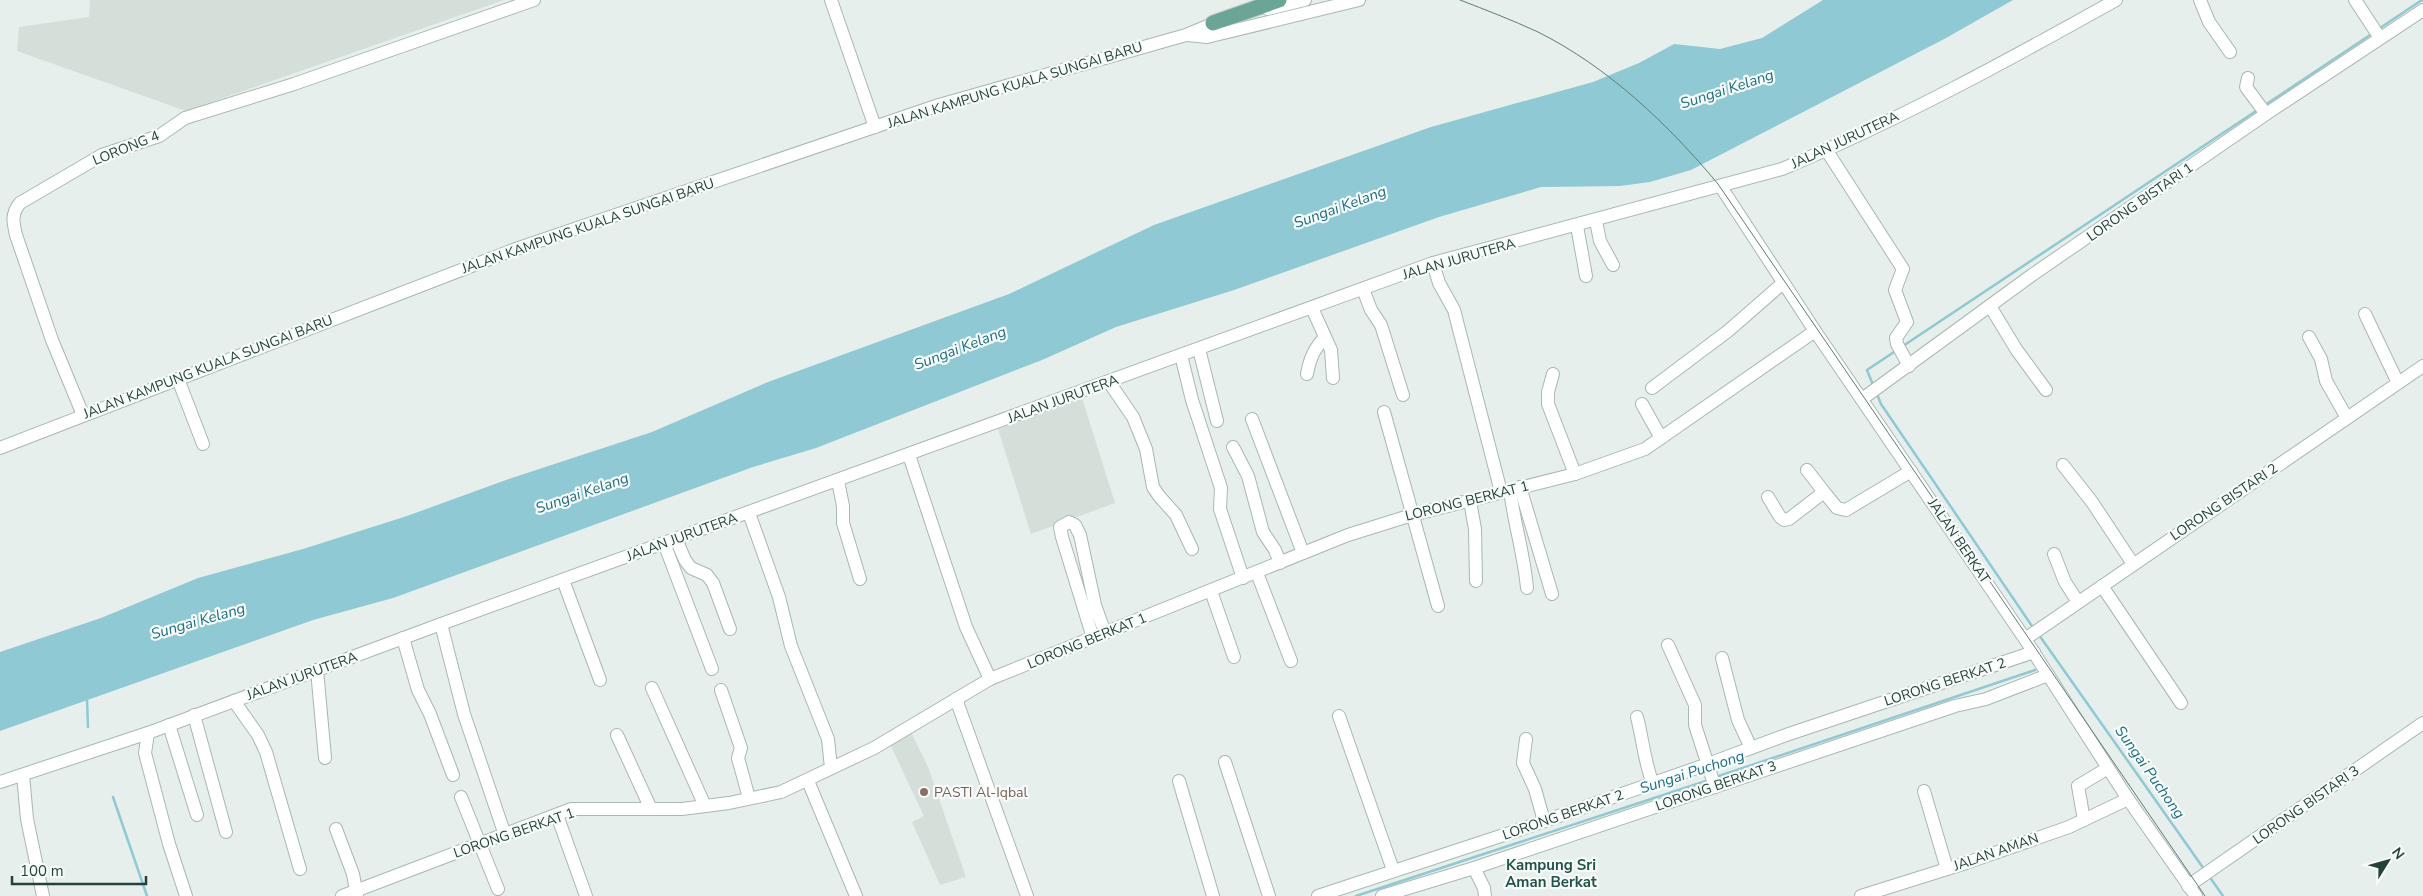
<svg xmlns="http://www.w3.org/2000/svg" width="2423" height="896" font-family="'Nunito Sans',sans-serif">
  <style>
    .built { fill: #d4dfda }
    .water { fill: #8ec9d4 }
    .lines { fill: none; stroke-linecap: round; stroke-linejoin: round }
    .stream { stroke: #8ec9d4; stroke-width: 2.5 }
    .minor-casing { stroke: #a8b8b2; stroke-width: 14 }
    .major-casing { stroke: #c2cac8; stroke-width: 17 }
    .minor { stroke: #fff; stroke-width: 12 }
    .major { stroke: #6aa596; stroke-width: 15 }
    .tram { stroke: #5f7d75; stroke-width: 1 }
    .education-dot { fill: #8d6e63; stroke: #f7fbf9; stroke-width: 2 }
    .labels { text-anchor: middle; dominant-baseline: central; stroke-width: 4.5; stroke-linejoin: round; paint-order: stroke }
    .street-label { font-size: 14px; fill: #24423a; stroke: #f7fbf9 }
    .education-label { font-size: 14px; fill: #785e54; stroke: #f7fbf9; text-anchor: start }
    .water-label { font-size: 15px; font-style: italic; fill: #1c6f80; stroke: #f7fbf9 }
    .neighbourhood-label { font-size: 15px; font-weight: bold; fill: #1f5548; stroke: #f7fbf9 }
  </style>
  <rect width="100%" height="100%" fill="#e6efeb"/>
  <!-- built -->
  <g class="built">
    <polygon points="90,0 504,0 186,111 17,51 19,27 89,17"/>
    <polygon points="1082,398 1115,503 1031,534 998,429"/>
    <polygon points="911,732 928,767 966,877 940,885 912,822 924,816 889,742"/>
  </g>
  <!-- water -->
  <polygon class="water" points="1823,0 2013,0 1946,38 1691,170 1650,182 1620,186 1541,187 1439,217 1234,290 1116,327 1042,360 816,448 753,467 393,598 313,620 0,731 0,652 101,618 198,578 303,549 407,516 506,480 652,432 768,382 1009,294 1154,225 1431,127 1593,82 1639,63 1674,44 1720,49 1762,38"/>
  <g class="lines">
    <!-- stream -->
    <g class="stream">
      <polyline points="2380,28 2422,0"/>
      <polyline points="2265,105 2373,33"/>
      <polyline points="1903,346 2259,109"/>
      <polyline points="1873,385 1867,370 1897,350"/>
      <polyline points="1876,392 1881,404 2034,629"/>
      <polyline points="2039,635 2204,869"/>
      <polyline points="84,697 87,700 88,727"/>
      <polyline points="1716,777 2035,670"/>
      <polyline points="113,797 147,896"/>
      <polyline points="2209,876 2223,896"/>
      <polyline points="1356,896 1709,780"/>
    </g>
    <!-- minor casing -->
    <g class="minor-casing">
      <g id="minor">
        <polyline points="831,0 875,127"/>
        <polyline points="2200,0 2209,22 2230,52"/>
        <polyline points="2355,0 2380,38"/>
        <polyline points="1268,9 1305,0"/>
        <polyline points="1188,35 1207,37 1359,0"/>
        <polyline points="2248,78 2246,87 2266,114"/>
        <polyline points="1827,151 1903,269 1895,290 1907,322 1896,338 1897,344 1909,366"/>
        <polyline points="1721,187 1815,331 2025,639 2128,799 2196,896"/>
        <polyline points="1596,221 1600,241 1613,265"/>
        <polyline points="1577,226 1586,276"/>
        <polyline points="1433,263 1439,283 1454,310 1501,492"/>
        <polyline points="1363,289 1371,310 1381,325 1403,395"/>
        <polyline points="1990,306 2016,349 2046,390"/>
        <polyline points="1312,308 1331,350 1333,378"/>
        <polyline points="2365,314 2398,383"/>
        <polyline points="2309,337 2321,359 2326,381 2347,418"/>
        <polyline points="1199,349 1217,421"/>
        <polyline points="1181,355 1192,400 1221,488 1220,509 1243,578"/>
        <path d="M1307,374C1310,358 1314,349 1325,337"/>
        <polyline points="1553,374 1548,392 1548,404 1575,474"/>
        <polyline points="178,379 203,444"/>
        <polyline points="1109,382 1133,417 1146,449 1153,487 1159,496 1176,515 1192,549"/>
        <polyline points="1652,388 1728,331 1783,283"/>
        <polyline points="1862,399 2032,275 2266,114 2423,10"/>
        <polyline points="1642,404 1661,438"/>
        <polyline points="1384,412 1438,606"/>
        <path d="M83,415L52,340L16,235C13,222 11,214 20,203L102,155L159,136L185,118L294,84L534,0"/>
        <polyline points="1252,419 1303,553"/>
        <polyline points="1233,447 1248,476 1263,532 1275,550 1280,563"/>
        <polyline points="0,448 513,250 939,105 1186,35 1222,20"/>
        <polyline points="909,455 966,627 990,679"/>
        <polyline points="2063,465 2092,502 2133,564"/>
        <polyline points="1807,470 1824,492"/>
        <polyline points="838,481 843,506 843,523 860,579"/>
        <polyline points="1520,487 1552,594"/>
        <path d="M1510,490C1514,523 1524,554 1527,588"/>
        <polyline points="1768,497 1780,517 1784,520 1789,519 1824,492 1837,508 1846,510 1911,471"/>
        <polyline points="1470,501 1475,529 1476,581"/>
        <polyline points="749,513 779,597 791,646 828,739 831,768"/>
        <polyline points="676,539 685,560 691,568 707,575 713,583 730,629"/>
        <polyline points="664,543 712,669"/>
        <polyline points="2054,554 2065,582 2078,602"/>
        <polyline points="1257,573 1291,661"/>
        <polyline points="563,580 600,680"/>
        <polyline points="2102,586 2181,703"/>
        <polyline points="1211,591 1234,657"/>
        <polyline points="441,624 464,714 505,835"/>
        <polyline points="403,638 418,690 430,714 453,775"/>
        <polyline points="1093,638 1062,537 1060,527 1069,522 1075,525 1080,535 1095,605 1105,633"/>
        <polyline points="2025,639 2423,366"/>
        <polyline points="1668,645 1695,705 1695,725 1715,787"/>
        <polyline points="1722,658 1738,720 1751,748"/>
        <polyline points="317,670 325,758"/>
        <polyline points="652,688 705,806"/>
        <polyline points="721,690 741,748 738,758 749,798"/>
        <polyline points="956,699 1027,896"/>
        <polyline points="234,701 258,735 266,752 300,869"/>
        <polyline points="194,715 226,832"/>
        <polyline points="1339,716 1393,870"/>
        <path d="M1637,717C1643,740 1644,761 1653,784"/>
        <polyline points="169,725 197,815"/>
        <polyline points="148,733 145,753 169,844 186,896"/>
        <polyline points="617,735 651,809"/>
        <polyline points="1526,739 1523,763 1535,789 1544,821"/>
        <polyline points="1225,762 1269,896"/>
        <polyline points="23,775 27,819 43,896"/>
        <polyline points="808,781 856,896"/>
        <polyline points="1179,781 1213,896"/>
        <path d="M0,782L148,733L441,624L1433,263L1782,169C1897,121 2007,61 2116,0"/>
        <polyline points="1924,791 1947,869"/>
        <polyline points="461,797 498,889"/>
        <polyline points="557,815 586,896"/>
        <polyline points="2084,820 2078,786 2108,768"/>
        <polyline points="336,829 353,874 357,896"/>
        <polyline points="1474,868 1484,888 1485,896"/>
        <polyline points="2188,886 2423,723"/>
        <polyline points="342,896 571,809 682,809 729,803 781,792 874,748 990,679 1348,535 1412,515 1575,474 1645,449 1815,331"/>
        <polyline points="1318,896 1516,831 1708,764 1786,735 2034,652"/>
        <polyline points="1382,896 1474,868 1955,706 1986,699 2048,675"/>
        <polyline points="1861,896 1966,863 2069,827 2128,799"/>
      </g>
    </g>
    <!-- major casing -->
    <g class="major-casing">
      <polyline id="major" points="1213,23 1279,0"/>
    </g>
    <!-- minor -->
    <use href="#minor" class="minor"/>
    <!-- major -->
    <use href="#major" class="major"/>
    <!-- tram -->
    <path class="tram" d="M1460,0C1486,10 1512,20 1538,32C1608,67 1668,124 1718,184L2205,896"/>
  </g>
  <!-- markers -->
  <circle class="education-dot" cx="924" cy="792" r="5"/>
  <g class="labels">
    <!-- street labels -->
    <g class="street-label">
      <text transform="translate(1015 85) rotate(-17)">JALAN KAMPUNG KUALA SUNGAI BARU</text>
      <text transform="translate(1845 140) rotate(-25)">JALAN JURUTERA</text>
      <text transform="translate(126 148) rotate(-22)">LORONG 4</text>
      <text transform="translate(2140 202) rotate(-35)">LORONG BISTARI 1</text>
      <text transform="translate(588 226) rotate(-19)">JALAN KAMPUNG KUALA SUNGAI BARU</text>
      <text transform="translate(1459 259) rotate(-16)">JALAN JURUTERA</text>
      <text transform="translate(208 367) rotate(-21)">JALAN KAMPUNG KUALA SUNGAI BARU</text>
      <text transform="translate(1063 399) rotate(-20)">JALAN JURUTERA</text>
      <text transform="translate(1467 501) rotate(-14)">LORONG BERKAT 1</text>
      <text transform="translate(2224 502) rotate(-34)">LORONG BISTARI 2</text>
      <text transform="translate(682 537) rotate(-20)">JALAN JURUTERA</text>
      <text transform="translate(1959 541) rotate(56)">JALAN BERKAT</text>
      <text transform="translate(1087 641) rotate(-22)">LORONG BERKAT 1</text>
      <text transform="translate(302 676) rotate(-20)">JALAN JURUTERA</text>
      <text transform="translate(1945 682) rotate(-18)">LORONG BERKAT 2</text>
      <text transform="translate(1716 786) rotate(-19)">LORONG BERKAT 3</text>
      <text transform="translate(2306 805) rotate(-35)">LORONG BISTARI 3</text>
      <text transform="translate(1563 815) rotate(-19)">LORONG BERKAT 2</text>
      <text transform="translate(514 833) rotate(-19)">LORONG BERKAT 1</text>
      <text transform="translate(1996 852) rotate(-19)">JALAN AMAN</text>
    </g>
    <!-- education labels -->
    <g class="education-label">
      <text x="934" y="792">PASTI Al-Iqbal</text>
    </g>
    <!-- water labels -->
    <g class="water-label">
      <text transform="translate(1727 89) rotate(-18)">Sungai Kelang</text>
      <text transform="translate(1340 207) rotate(-20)">Sungai Kelang</text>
      <text transform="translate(960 348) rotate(-21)">Sungai Kelang</text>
      <text transform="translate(582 493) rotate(-19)">Sungai Kelang</text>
      <text transform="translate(198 621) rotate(-16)">Sungai Kelang</text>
      <text transform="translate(1692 772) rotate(-18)">Sungai Puchong</text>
      <text transform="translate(2150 772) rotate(55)">Sungai Puchong</text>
    </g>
    <!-- neighbourhood labels -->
    <g class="neighbourhood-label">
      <text x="1551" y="865">Kampung Sri<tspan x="1551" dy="17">Aman Berkat</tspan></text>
    </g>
  </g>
  <!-- north arrow -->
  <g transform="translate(2388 861) rotate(53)" stroke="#f7fbf9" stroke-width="4" paint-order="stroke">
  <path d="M0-4L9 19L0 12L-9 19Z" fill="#24423a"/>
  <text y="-8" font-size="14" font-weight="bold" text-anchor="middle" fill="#24423a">N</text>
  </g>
  <!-- scale -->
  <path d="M12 876v8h134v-8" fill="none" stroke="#24423a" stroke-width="2.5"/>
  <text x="20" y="876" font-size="15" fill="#24423a" stroke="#f7fbf9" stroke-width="4" paint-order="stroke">100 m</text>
</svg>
